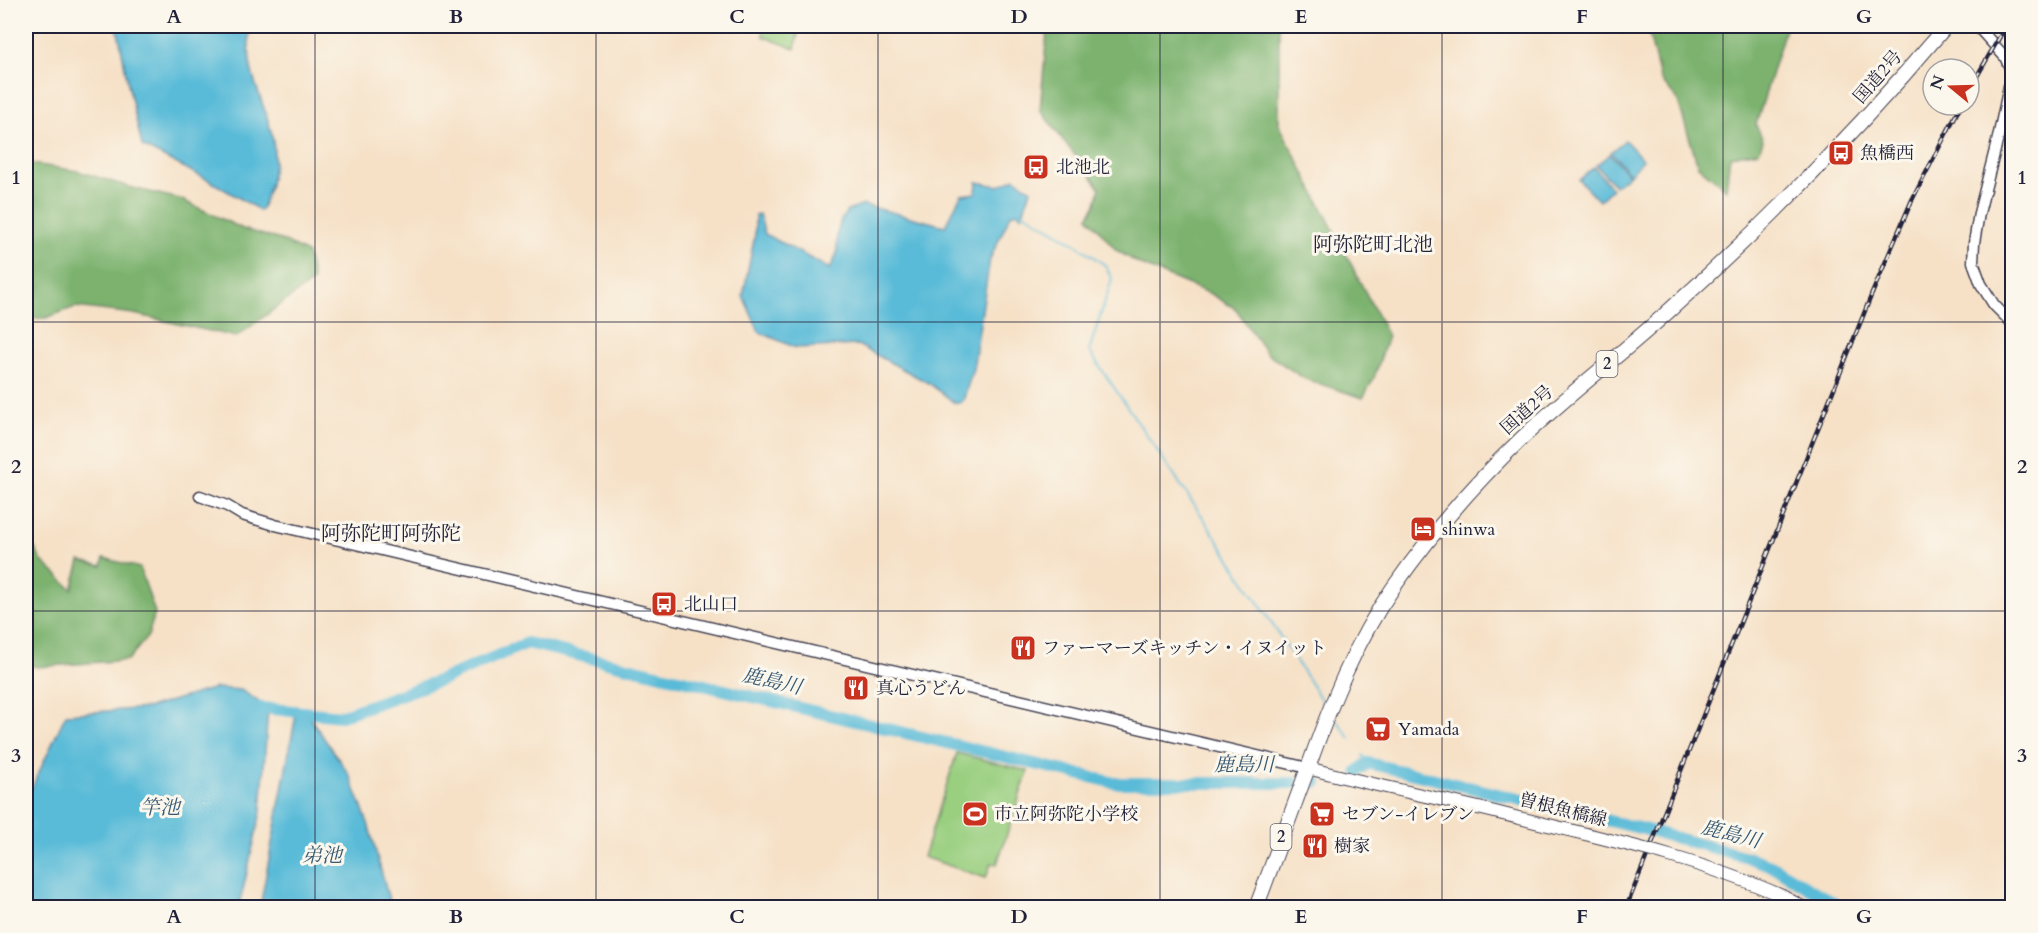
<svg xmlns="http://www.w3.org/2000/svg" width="2038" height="933" font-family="Cardo,'Noto Serif JP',serif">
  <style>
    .green { fill: #9acf80; stroke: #5e785e; stroke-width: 1.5 }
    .forest { fill: #7bb26e; stroke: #4e6a54; stroke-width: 1.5 }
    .water { fill: #5abbd8; stroke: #3e6e8a; stroke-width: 1.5 }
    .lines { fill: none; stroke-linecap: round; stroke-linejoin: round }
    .stream { stroke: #5abbd8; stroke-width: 2 }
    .river { stroke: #5abbd8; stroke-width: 12 }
    .tertiary-casing { stroke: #423f50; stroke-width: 13 }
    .secondary-casing { stroke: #423f50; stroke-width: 14 }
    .trunk-casing { stroke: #423f50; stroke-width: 16 }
    .tertiary { stroke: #fff; stroke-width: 10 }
    .secondary { stroke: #fff; stroke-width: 12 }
    .trunk { stroke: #fff; stroke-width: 14 }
    .rail-casing { stroke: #22223b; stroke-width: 4.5 }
    .rail { stroke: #fbf7ec; stroke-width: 2; stroke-dasharray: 7; stroke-linecap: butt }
    .secondary-bridge-casing { stroke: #423f50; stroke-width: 14; stroke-linecap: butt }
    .secondary-bridge { stroke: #fff; stroke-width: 12 }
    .grid { fill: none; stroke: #22223b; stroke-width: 1.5; stroke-opacity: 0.55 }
    .labels { text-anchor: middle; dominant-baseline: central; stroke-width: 6; stroke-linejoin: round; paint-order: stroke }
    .shield { fill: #fbf7ec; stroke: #636270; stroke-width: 1.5 }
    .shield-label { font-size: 16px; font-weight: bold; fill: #22223b }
    .street-label { font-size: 18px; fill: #22223b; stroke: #fbf7ec }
    .poi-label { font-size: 18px; fill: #22223b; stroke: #fbf7ec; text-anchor: start }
    .neighbourhood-label { font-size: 20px; fill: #22223b; stroke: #fbf7ec }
    .water-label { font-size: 20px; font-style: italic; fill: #365872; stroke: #fbf7ec }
    .neatline { fill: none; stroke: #22223b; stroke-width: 2 }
    .grid-label { font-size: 20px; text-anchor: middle; font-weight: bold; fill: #22223b }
  </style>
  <rect width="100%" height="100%" fill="#fbf7ec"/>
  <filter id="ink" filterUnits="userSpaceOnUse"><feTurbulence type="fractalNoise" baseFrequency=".0167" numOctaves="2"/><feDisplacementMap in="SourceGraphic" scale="12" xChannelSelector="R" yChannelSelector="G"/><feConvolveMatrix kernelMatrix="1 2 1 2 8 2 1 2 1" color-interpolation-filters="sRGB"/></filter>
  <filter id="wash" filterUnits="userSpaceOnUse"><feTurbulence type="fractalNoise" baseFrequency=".008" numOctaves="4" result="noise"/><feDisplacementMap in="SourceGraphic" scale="24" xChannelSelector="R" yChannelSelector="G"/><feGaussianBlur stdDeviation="1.35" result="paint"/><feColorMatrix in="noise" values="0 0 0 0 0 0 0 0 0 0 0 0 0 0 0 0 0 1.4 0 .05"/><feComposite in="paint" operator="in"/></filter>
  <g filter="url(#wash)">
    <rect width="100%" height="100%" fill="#f6e1c7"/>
    <!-- green -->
    <g class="green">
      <polygon points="764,26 779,26 798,33 795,49 763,36"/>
      <polygon points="957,753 1028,771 997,864 991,863 986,878 923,857"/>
    </g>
    <!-- forest -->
    <g class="forest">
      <polygon points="1039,26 1279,26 1279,124 1388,336 1374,378 1363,398 1305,379 1267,354 1236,309 1211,294 1141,265 1116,250 1088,217 1096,204 1100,188 1040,110 1047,32"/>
      <polygon points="1647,26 1786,26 1756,125 1763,140 1759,151 1730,156 1726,189 1698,166 1678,101 1660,79"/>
      <polygon points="26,163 78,171 133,188 180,199 243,229 281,240 307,253 313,281 236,337 134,314 75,307 46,318 26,319"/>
      <polygon points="26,532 41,560 72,589 80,561 102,566 104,558 140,568 155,613 148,636 128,660 37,667 26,664"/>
    </g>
    <!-- water -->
    <g class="water">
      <path d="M117,26H249C249,41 248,57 252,72C259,99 274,126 274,154C275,173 268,191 262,209L259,210L212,182L142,146L128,84Z"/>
      <polygon points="1625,140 1643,160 1630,174 1611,152"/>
      <polygon points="1610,154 1629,175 1615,186 1596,165"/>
      <polygon points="1594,167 1612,189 1599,201 1579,180"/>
      <polygon points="1015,178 1031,190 1022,216 1016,212 1011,214 990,259 973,369 963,401 960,403 953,402 930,384 858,345 796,348 759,332 743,296 755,234 755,215 759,214 765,234 830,269 837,253 837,234 841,220 847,211 864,205 945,226 961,195 976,193 977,182 998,186"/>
      <polygon points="215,688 241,690 268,708 261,812 239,907 26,907 26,800 66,714 148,708"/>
      <polygon points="296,714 308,715 349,774 368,823 391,907 260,907"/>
    </g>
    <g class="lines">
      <!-- stream -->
      <g class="stream">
        <polyline points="1022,212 1077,245 1105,265 1112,279 1089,351 1202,516 1324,704"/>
        <polyline points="1335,718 1350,738"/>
        <polyline points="1363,755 1368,763"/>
      </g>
      <!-- river -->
      <g class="river">
        <polyline points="253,707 341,716 441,680 527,643 1115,783 1294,783"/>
        <polyline points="1358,771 1368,763 1643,829 1747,857 1770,865 1842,908"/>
        <polyline points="1311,782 1316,782"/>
      </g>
    </g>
  </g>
  <g filter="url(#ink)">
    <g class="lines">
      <!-- tertiary casing -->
      <g class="tertiary-casing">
        <g id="tertiary">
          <polyline points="1977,26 2005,57 2012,72 1998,138 1979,213 1974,243 1973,262 1981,284 1994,305 2012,323"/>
          <polyline points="200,496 227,506 242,515 275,525 1308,768"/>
        </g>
      </g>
      <!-- secondary casing -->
      <g class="secondary-casing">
        <g id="secondary">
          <path d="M1308,768C1374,786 1441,798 1507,815"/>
          <polyline points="1782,896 1804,908"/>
        </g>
      </g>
      <!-- trunk casing -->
      <g class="trunk-casing">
        <path id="trunk" d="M1256,908C1273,861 1291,815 1308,768C1330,706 1355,642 1393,588C1430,535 1473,485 1520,440C1568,394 1622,354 1671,309C1770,220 1860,128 1946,26"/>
      </g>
      <!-- tertiary -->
      <use href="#tertiary" class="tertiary"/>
      <!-- secondary -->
      <use href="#secondary" class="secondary"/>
      <!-- trunk -->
      <use href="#trunk" class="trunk"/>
      <!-- rail casing -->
      <g class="rail-casing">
        <g id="rail">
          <polyline points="1969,90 2006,26"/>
          <polyline points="1626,908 1871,296 1912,200 1961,105"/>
        </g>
      </g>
      <!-- rail -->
      <use href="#rail" class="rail"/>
      <!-- secondary-bridge casing -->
      <g class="secondary-bridge-casing">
        <path id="secondary-bridge" d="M1507,815C1600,838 1694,857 1782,896"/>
      </g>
      <!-- secondary-bridge -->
      <use href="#secondary-bridge" class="secondary-bridge"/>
    </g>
  </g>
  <!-- grid -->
  <path class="grid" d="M315,26V908M596,26V908M878,26V908M1160,26V908M1442,26V908M1723,26V908M26,322H2012M26,611H2012"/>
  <!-- icons -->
  <defs>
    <g id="bus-square" transform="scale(1.35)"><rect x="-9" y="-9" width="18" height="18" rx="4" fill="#c8321e" stroke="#fbf7ec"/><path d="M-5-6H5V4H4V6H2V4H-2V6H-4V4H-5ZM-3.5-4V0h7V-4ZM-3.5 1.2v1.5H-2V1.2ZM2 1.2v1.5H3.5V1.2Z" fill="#fff"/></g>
    <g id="hotel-square" transform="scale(1.35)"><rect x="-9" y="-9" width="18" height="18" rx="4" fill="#c8321e" stroke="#fbf7ec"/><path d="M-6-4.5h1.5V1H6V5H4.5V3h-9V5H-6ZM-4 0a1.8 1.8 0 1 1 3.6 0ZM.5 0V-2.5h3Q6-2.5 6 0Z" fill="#fff"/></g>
    <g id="restaurant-square" transform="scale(1.35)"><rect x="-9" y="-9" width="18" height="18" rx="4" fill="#c8321e" stroke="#fbf7ec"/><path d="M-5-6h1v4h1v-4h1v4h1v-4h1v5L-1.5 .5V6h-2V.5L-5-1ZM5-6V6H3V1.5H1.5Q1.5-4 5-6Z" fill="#fff"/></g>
    <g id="supermarket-square" transform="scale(1.35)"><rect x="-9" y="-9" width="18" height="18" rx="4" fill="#c8321e" stroke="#fbf7ec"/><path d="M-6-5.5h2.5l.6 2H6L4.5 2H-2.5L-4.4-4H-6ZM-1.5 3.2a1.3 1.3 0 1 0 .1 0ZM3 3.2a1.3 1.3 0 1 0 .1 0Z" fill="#fff"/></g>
    <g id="stadium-square" transform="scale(1.35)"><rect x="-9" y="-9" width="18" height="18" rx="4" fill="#c8321e" stroke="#fbf7ec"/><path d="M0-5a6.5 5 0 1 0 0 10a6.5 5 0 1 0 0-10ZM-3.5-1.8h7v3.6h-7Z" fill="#fff"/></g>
  </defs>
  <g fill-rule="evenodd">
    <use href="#bus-square" x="1841" y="153"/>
    <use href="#bus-square" x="1036" y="167"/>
    <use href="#hotel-square" x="1423" y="529"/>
    <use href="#bus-square" x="664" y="604"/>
    <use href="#restaurant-square" x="1023" y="648"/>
    <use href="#restaurant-square" x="856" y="688"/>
    <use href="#supermarket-square" x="1378" y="729"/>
    <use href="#stadium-square" x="975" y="814"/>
    <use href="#supermarket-square" x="1322" y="814"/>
    <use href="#restaurant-square" x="1315" y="846"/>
  </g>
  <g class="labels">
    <!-- shield labels -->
    <g class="shield">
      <rect x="1596.5" y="351" width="21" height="26" rx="4.5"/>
      <rect x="1270.5" y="824" width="21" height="26" rx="4.5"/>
    </g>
    <g class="shield-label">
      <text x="1607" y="364">2</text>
      <text x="1281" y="837">2</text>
    </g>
    <!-- street labels -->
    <g class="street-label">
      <text transform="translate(1878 77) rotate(-49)">国道2号</text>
      <text transform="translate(1527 410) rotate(-42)">国道2号</text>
      <text transform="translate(1563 810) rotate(14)">曽根魚橋線</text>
    </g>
    <!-- poi labels -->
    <g class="poi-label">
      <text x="1860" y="153">魚橋西</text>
      <text x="1056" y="167">北池北</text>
      <text x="1442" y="529">shinwa</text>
      <text x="684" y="604">北山口</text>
      <text x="1042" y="648">ファーマーズキッチン・イヌイット</text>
      <text x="876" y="688">真心うどん</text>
      <text x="1398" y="729">Yamada</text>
      <text x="994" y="814">市立阿弥陀小学校</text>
      <text x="1342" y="814">セブン-イレブン</text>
      <text x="1334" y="846">樹家</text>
    </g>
    <!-- neighbourhood labels -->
    <g class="neighbourhood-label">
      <text x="1373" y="244">阿弥陀町北池</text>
      <text x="391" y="533">阿弥陀町阿弥陀</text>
    </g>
    <!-- water labels -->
    <g class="water-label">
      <text transform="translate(772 681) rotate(13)">鹿島川</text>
      <text x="1244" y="764">鹿島川</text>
      <text x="160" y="807">竿池</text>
      <text transform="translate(1731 834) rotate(15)">鹿島川</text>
      <text x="322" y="855">弟池</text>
    </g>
  </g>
  <!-- margin -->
  <rect width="2038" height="933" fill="none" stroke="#fbf7ec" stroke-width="66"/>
  <!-- north arrow -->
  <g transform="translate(1951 87) rotate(289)"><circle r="28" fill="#fbf7ec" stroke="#a4a2a5" stroke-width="1.5"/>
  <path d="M0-4.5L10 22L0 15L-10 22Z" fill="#c8321e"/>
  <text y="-9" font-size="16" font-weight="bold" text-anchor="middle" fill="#22223b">N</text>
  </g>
  <rect x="33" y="33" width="1972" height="867" class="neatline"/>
  <g class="grid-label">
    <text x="174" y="23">A</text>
    <text x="456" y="23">B</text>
    <text x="737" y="23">C</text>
    <text x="1019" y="23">D</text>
    <text x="1301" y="23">E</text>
    <text x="1582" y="23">F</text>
    <text x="1864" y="23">G</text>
    <text x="16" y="184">1</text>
    <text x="2022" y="184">1</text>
    <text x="16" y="473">2</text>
    <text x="2022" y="473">2</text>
    <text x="16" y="762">3</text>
    <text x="2022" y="762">3</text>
    <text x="174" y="923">A</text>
    <text x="456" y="923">B</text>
    <text x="737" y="923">C</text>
    <text x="1019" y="923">D</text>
    <text x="1301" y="923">E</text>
    <text x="1582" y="923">F</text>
    <text x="1864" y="923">G</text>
  </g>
</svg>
